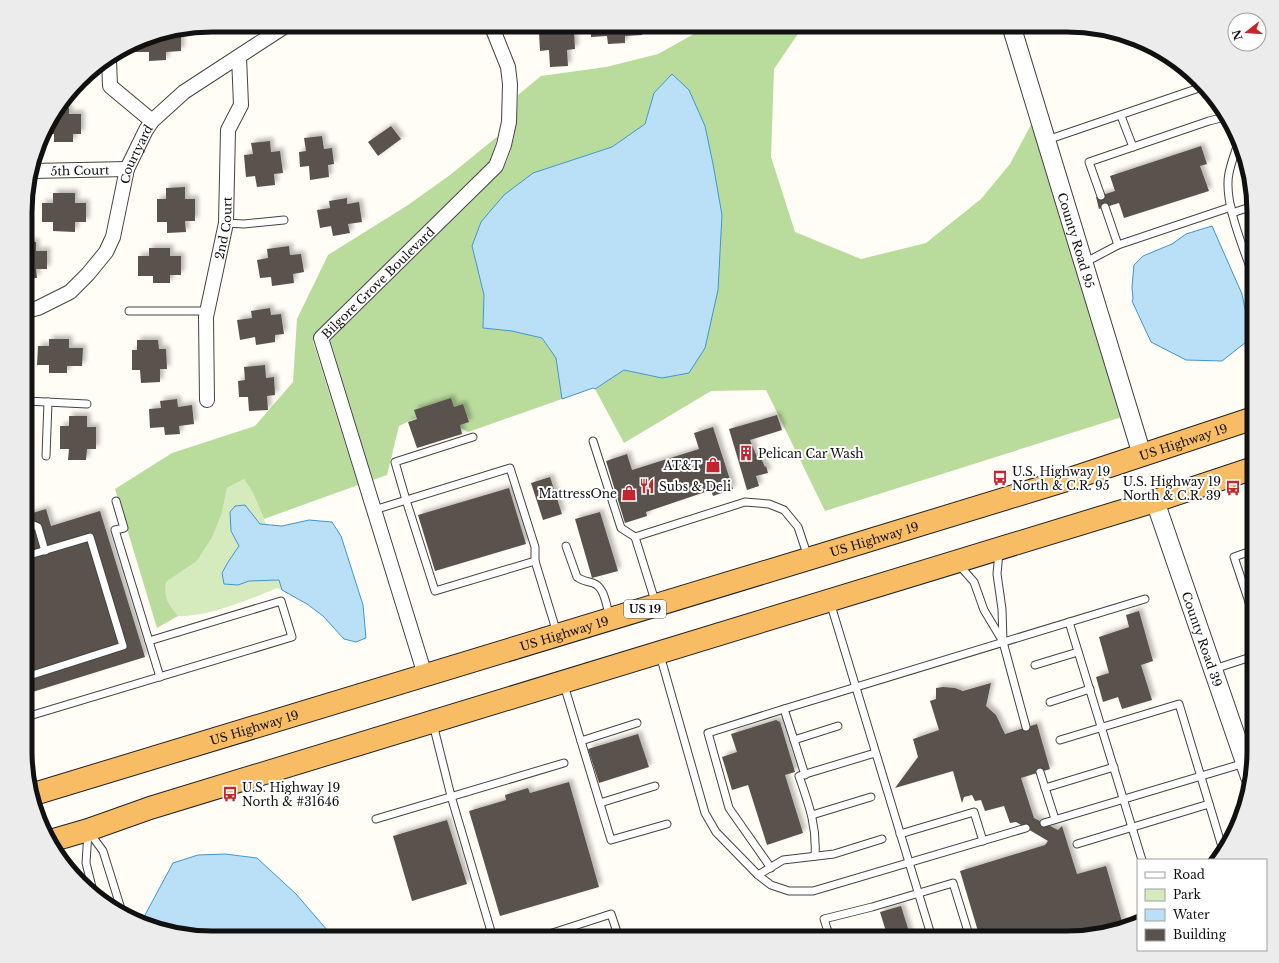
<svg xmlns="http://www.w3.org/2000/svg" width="1279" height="963" font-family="'Libre Baskerville',serif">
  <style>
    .green { fill: #d5ebbd }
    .forest { fill: #b9dc9c }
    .water { fill: #b9e0f7; stroke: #3f96cf }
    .building { fill: #5a524d; filter: url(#shadow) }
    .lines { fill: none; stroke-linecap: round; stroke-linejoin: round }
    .service-casing { stroke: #444; stroke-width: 9 }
    .minor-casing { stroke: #444; stroke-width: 16 }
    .tertiary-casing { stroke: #444; stroke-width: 20 }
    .trunk-casing { stroke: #222; stroke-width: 24 }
    .service { stroke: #fff; stroke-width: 7 }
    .minor { stroke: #fff; stroke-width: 14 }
    .tertiary { stroke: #fff; stroke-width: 18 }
    .trunk { stroke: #f7bc64; stroke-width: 22 }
    .labels { text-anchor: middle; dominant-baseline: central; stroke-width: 4; stroke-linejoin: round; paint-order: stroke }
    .shield { fill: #fff; stroke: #585858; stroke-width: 1 }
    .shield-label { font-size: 11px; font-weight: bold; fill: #111 }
    .street-label { font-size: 12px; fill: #111; stroke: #fff }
    .poi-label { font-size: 12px; fill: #111; stroke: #fff; text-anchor: start }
    .rim { fill: none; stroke: #111; stroke-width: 5 }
  </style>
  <defs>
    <filter id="shadow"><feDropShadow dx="3.5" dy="-3.5" stdDeviation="2" flood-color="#0004"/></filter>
  </defs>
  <rect width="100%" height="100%" fill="#fffdf5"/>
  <!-- green -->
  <path class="green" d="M244,479L253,493L266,524H260L254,518L231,531L239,546L228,562L238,585L249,581L279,580L282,590L277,588C250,599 207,618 178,616C168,603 164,599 166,582L197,561L213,536L222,513L227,488Z"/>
  <!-- forest -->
  <g class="forest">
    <path d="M710,25H804L774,69L771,157L795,232L861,259L926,243L981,199L1010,164L1033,121L1122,417L825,511L766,390L711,391L624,443L595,389L624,370L662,378L722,215L713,164L705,126L654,93L645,124L612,147L533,173L472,245L484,295L483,328L512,331L542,338L556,358L562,399L468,432L430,411L399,426L387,475L373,480L330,340L502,170C515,150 517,118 518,95L541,76L606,67L658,54Z"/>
    <path d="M498,136L490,162L315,334L313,341L358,485L264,519L253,493L244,479L227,488L222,513L213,536L197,561L166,582C164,599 168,603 178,616L157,628L115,489L172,453L255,426L293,382L297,319L328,255L408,205L450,175Z"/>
  </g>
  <!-- water -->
  <g class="water">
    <polygon points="672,74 689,90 705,126 713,164 722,215 718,290 705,348 689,373 662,378 624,370 595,389 593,388 562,399 556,358 542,338 512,331 483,328 484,295 472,246 481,222 504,195 533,173 612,147 645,124 654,93"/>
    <polygon points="1212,226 1242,294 1249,329 1246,342 1222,361 1186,360 1151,342 1132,301 1133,299 1132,287 1134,265 1143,256 1172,244 1186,234"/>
    <polygon points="245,505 260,524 282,526 309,520 332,522 341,536 363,605 366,638 356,642 344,639 323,616 307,604 282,590 279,580 249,581 238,585 224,584 222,573 228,562 239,546 231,531 230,512 235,506"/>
    <polygon points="225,854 257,858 296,894 334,938 200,938 156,928 145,915 173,863 198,855"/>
  </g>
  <!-- building -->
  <g class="building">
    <polygon points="212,25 218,25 218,30 200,30 200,27"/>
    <polygon points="547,25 565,25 565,31 574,31 575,49 567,50 568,66 550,67 549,50 540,51 539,32 547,31"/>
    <polygon points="591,25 642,25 642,35 625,36 625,43 608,44 607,36 591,37"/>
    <polygon points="167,32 181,33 181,51 166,52 166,60 149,61 149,52 135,52 135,45 152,35"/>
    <polygon points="59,108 69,108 69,114 81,114 81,134 73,134 73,142 54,142 54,134 45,134 50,119"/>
    <polygon points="391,126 401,139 378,156 368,142"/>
    <polygon points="322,136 324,149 332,148 334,164 328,165 329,177 310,180 309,166 300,167 299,152 306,151 304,138"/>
    <polygon points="270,141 271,152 280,151 283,173 274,174 275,185 257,187 255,176 246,177 244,155 253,154 251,143"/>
    <polygon points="1201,146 1207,164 1200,166 1209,191 1124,218 1119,203 1099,209 1096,197 1115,191 1110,176"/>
    <polygon points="185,187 185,199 195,199 195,221 185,221 186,232 167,233 167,222 157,222 157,199 166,199 166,188"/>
    <polygon points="53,193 75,193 75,203 86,203 86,222 75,222 75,232 53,231 53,222 42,222 42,203 53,203"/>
    <polygon points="347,198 347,204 359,202 362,222 348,224 350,233 333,236 331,226 320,228 317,210 330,208 329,201"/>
    <polygon points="27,242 36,242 36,251 47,251 47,269 36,269 37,278 26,278"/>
    <polygon points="289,246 290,255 301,254 304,272 293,274 294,283 272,286 271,277 260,278 257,260 268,258 267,249"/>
    <polygon points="149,248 170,248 170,256 181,256 181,275 170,275 170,283 153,283 153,276 138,276 138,256 149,256"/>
    <polygon points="270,308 271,315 281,314 284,334 275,335 275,342 256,345 255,337 240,340 237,320 252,318 251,311"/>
    <polygon points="49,339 69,339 69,348 83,348 82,366 67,366 67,373 49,373 49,365 37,365 38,346 49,346"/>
    <polygon points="137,340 158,340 159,349 166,349 167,369 160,369 160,382 141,383 140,370 132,370 132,350 137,350"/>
    <polygon points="265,365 266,378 274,377 275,395 267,396 268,410 249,411 248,397 239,397 238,381 245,380 244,367"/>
    <polygon points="451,398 454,407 463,404 469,422 460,425 462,434 417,448 408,422 417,419 414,410"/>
    <polygon points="177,399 178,407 192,405 194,424 179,426 180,434 165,435 164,427 150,428 149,409 161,408 160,401"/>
    <polygon points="777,415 782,430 750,440 757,457 760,456 765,467 766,466 768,473 756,476 759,486 747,490 729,429"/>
    <polygon points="69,416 87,416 87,427 96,427 96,449 87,449 86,460 68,460 69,449 60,449 60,426 69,426"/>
    <polygon points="713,427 733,489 713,496 711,490 646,512 647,516 625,523 606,461 627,454 632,470 699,449 694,433"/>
    <polygon points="550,477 562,514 543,520 531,483"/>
    <polygon points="509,488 526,544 435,571 418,515"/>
    <polygon points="46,509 51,526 100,511 145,657 26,694 26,515"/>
    <polygon points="600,512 618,571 592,578 575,519"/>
    <polygon points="1139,611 1153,661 1141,665 1152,700 1122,709 1118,697 1103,702 1096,677 1109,673 1099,637 1129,627 1126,615"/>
    <polygon points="991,683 986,706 996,715 1005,734 1037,724 1050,769 1021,778 1034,818 1058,830 1062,826 1077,874 1106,866 1123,925 1067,938 980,938 960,871 1045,845 1048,841 1016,822 1010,823 1004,806 985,811 981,800 975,801 972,795 964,797 962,803 953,771 895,788 918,757 913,739 939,730 930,701 936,699 936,688 943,687 955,688 963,691"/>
    <polygon points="776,720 780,722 795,772 785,775 803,833 767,845 748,785 732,790 722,757 737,752 731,734"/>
    <polygon points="638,734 649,767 599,783 588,749"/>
    <polygon points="569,782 599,887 500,916 469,811 506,800 505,795 528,788 530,793"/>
    <polygon points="447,820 467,884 412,901 393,836"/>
    <polygon points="901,906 911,938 888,938 880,912"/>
  </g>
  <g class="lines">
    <!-- service casing -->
    <g class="service-casing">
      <g id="service">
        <polyline points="1121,116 1133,147"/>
        <polyline points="1047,140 1202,87"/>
        <path d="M1238,143C1235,153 1231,163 1229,173C1223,202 1244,249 1254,278"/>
        <polyline points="1101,196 1089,162 1209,121 1221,118 1227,119"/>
        <polyline points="1105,207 1118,245 1231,207"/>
        <polyline points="1232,213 1253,206"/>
        <polyline points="226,223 244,224 284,220"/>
        <polyline points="1084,263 1118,245"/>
        <polyline points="129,311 207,311"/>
        <polyline points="26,401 87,404"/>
        <polyline points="473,437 395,462 406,500 435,591 535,561"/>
        <polyline points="593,441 621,528 635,537"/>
        <polyline points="46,456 48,402"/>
        <polyline points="116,501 124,528 115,530 160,677"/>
        <polyline points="374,510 510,468 535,547 535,561 557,633"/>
        <polyline points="26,525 31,524 38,527 45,551"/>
        <path d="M566,546L577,577C582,581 587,581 593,583C605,587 606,606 610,617"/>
        <polyline points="999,552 997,574 1002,609 1003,642 1026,727"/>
        <polyline points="959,565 974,582 984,610 1002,640"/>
        <polyline points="830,602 932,938"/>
        <polyline points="656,604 635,537 745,502 769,504 784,510 798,527 808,557"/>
        <polyline points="1254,609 1250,605 1234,557 1254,550"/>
        <polyline points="1069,622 1142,860"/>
        <polyline points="660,655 705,813 716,832 758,875 771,885 789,891 813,891 1026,828"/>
        <polyline points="1035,665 1078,652"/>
        <polyline points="1214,669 1254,656"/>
        <polyline points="26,677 123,646 90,537 26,556"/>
        <polyline points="564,685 611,840 667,824"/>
        <polyline points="1050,702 1090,689"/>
        <polyline points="26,717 292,637 281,601 149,641"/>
        <polyline points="433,724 451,796 493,938"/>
        <polyline points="794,740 784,709 1145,599"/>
        <polyline points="1060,740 1179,704 1223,850"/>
        <polyline points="581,741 637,723"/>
        <polyline points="1040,772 1055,819"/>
        <polyline points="805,775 794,740 838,726"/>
        <polyline points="1045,788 1114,767"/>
        <polyline points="600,803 655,786"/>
        <polyline points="812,815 871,797"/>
        <polyline points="376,819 564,763"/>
        <polyline points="1044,823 1245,763"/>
        <polyline points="88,832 86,863 94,895"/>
        <polyline points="89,832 103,851 122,912"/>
        <polyline points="900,834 974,812 983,841"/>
        <polyline points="1077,844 1209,804"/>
        <path d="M815,856C817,826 809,805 799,776L875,753"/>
        <polyline points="771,868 729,808 708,733 784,709"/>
        <polyline points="758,875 783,860 834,854 882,839"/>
        <polyline points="537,938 611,914 619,938"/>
        <polyline points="830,938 824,919 872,907 953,883 970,938"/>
      </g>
    </g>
    <!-- minor casing -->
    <g class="minor-casing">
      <g id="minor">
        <polyline points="109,60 110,86 152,121"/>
        <path id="s1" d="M32,171L127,169"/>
        <path id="s2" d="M26,311L38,308L70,292L88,274L106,252L113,237L127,169L146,130L152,121L184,92L287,25"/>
        <path id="s3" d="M207,400L206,317L226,223L228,130L241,105L239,57"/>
        <path id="s4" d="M425,675L321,338L496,166L504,145L509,122L510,84L508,67L492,27L490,25"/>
      </g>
    </g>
    <!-- tertiary casing -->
    <g class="tertiary-casing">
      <g id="tertiary">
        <path id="s5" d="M1011,25L1142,455"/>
        <path id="s6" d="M1155,501L1250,777"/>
      </g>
    </g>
    <!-- trunk casing -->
    <g class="trunk-casing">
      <g id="trunk">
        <path id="s7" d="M34,794L808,559L1073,478L1254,418"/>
        <polyline points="50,841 88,830 150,808 1155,501 1254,468"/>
      </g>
    </g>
    <!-- service -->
    <use href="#service" class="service"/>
    <!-- minor -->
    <use href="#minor" class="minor"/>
    <!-- tertiary -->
    <use href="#tertiary" class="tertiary"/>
    <!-- trunk -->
    <use href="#trunk" class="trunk"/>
  </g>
  <!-- icons -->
  <defs>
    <g id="building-bare" transform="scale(1.2)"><path d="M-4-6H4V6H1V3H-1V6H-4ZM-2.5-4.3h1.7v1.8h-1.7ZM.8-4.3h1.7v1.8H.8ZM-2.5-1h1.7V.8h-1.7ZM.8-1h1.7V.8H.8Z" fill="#c4262e" stroke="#fff" stroke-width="2.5" paint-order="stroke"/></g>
    <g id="shop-bare" transform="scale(1.2)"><path d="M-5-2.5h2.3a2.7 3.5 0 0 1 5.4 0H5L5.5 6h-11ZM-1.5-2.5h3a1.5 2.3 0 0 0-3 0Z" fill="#c4262e" stroke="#fff" stroke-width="2.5" paint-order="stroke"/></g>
    <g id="bus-bare" transform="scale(1.2)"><path d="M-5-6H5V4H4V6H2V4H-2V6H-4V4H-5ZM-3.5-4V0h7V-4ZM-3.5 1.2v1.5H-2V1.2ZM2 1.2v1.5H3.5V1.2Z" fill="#c4262e" stroke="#fff" stroke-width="2.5" paint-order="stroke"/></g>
    <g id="restaurant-bare" transform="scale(1.2)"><path d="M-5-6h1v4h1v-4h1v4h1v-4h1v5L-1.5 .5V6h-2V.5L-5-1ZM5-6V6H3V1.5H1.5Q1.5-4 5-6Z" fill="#c4262e" stroke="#fff" stroke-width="2.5" paint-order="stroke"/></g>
  </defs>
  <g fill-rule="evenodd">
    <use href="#building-bare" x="746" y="453"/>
    <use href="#shop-bare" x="713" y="465"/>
    <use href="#bus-bare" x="1000" y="478"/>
    <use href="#restaurant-bare" x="647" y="486"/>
    <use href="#bus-bare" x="1233" y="488"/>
    <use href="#shop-bare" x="629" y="493"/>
    <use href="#bus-bare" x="230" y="794"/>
  </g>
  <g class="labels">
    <!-- shield labels -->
    <rect class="shield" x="624" y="600" width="42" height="18" rx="3"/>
    <g class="shield-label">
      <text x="645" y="609">US 19</text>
    </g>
    <!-- street labels -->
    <g class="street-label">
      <text stroke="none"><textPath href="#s2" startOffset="205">Courtyard</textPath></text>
      <text stroke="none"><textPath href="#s1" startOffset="48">5th Court</textPath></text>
      <text stroke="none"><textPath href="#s3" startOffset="174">2nd Court</textPath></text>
      <text stroke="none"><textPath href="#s5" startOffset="225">County Road 95</textPath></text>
      <text stroke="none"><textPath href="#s4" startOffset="432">Bilgore Grove Boulevard</textPath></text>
      <text stroke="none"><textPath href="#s7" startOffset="1202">US Highway 19</textPath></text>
      <text stroke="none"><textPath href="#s7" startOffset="878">US Highway 19</textPath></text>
      <text stroke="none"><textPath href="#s7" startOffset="554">US Highway 19</textPath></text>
      <text stroke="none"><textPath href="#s6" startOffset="146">County Road 39</textPath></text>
      <text stroke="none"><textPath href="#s7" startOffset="230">US Highway 19</textPath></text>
    </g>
    <!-- poi labels -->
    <g class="poi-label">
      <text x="758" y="453">Pelican Car Wash</text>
      <text x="701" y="465" text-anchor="end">AT&amp;T</text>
      <text x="1012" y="471">U.S. Highway 19<tspan x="1012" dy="14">North &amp; C.R. 95</tspan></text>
      <text x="1221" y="481" text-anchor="end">U.S. Highway 19<tspan x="1221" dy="14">North &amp; C.R. 39</tspan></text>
      <text x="659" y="486">Subs &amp; Deli</text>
      <text x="617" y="493" text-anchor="end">MattressOne</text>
      <text x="242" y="787">U.S. Highway 19<tspan x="242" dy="14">North &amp; #31646</tspan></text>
    </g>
  </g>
  <!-- crop -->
  <path d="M0 0H1279V963H0ZM212 32H1067A180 180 0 0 1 1247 212V751A180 180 0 0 1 1067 931H212A180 180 0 0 1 32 751V212A180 180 0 0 1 212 32Z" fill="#ececec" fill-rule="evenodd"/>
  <path class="rim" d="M212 32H1067A180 180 0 0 1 1247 212V751A180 180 0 0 1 1067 931H212A180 180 0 0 1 32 751V212A180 180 0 0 1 212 32Z"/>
  <!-- legend -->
  <rect x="1137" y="859" width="130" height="92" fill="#ffffff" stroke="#a0a0a0"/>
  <rect x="1145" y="872" width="20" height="6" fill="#ffffff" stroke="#a0a0a0"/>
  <text x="1173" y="879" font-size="12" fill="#111111">Road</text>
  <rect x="1145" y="889" width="20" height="12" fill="#d5ebbd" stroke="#a0a0a0"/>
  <text x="1173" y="899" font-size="12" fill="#111111">Park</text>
  <rect x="1145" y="909" width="20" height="12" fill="#b9e0f7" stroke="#a0a0a0"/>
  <text x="1173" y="919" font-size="12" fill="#111111">Water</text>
  <rect x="1145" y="929" width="20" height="12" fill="#5a524d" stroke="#a0a0a0"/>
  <text x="1173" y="939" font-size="12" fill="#111111">Building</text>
  <!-- north arrow -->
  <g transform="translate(1247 32) rotate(253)"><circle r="19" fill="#ffffff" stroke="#a0a0a0"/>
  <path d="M0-3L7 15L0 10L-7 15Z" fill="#c4262e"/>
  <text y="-6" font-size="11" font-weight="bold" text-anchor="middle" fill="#111111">N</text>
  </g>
</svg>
